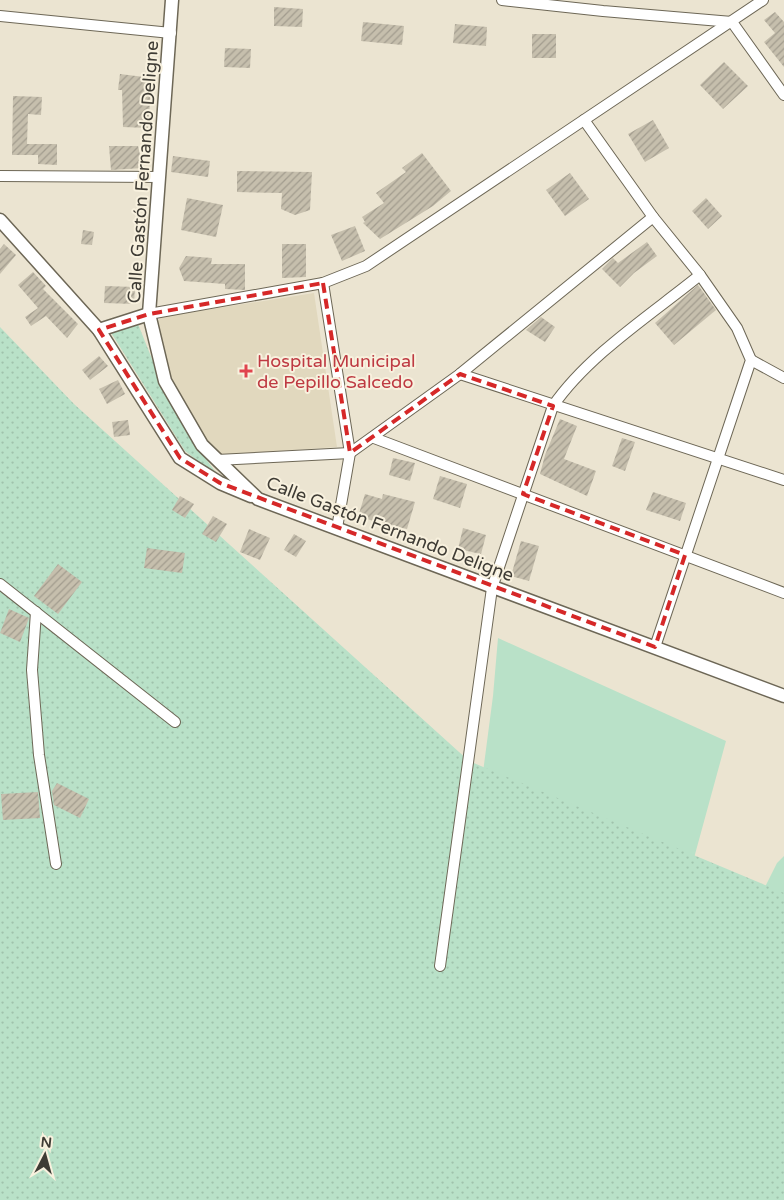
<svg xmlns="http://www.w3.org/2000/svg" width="784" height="1200" font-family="'Varela Round',sans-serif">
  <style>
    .built { fill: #e1d8be }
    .green { fill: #b9e1c8 }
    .park { fill: url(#park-dots) }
    .building { fill: url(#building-hatch) }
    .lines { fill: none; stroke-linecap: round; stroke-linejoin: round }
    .minor-casing { stroke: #6d6756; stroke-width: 12 }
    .tertiary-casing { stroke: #6d6756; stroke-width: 15 }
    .minor { stroke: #fff; stroke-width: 10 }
    .tertiary { stroke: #fff; stroke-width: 12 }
    .marked { fill: none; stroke: #d62828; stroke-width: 4; stroke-dasharray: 10 6; stroke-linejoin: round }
    .health-dot { fill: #e0444e; stroke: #f8f1de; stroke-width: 2 }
    .labels { text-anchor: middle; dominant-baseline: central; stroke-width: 4; stroke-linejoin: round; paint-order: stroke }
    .street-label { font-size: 18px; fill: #3f3c35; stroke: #f8f1de }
    .health-label { font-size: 18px; fill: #be3a42; stroke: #f8f1de; text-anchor: start }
  </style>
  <defs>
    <pattern id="park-dots" width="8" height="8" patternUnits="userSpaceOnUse" patternTransform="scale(1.25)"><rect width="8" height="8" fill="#b9e1c8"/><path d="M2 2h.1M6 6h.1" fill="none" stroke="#a0c2ac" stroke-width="1.8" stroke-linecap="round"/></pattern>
    <pattern id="building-hatch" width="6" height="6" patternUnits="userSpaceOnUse" patternTransform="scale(1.25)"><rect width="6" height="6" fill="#c6bfad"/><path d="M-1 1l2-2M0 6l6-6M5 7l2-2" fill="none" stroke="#a29c8e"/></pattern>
  </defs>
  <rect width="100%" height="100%" fill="#ebe4d1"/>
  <!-- built -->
  <polygon class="built" points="314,293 337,447 222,455 210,449 171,384 156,324 161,317"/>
  <!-- green -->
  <polygon class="green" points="498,638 726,741 691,869 761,895 777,863 784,856 784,1200 474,841 493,696"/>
  <!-- park -->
  <g class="park">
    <polygon points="138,324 154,364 186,432 220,478 185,451 110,331"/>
    <polygon points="0,327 74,404 469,761 784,893 784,1200 0,1200"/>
  </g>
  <!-- building -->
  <g class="building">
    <polygon points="274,7 303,9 302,27 274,26"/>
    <polygon points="775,12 784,22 784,67 764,42 775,33 764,20"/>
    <polygon points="363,22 404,26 402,45 361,41"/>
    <polygon points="455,24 487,27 486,46 453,43"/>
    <rect x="532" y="34" width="24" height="24"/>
    <polygon points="225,48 251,49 250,68 224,67"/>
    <polygon points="724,62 748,86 723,109 700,85"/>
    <polygon points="120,74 152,78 148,128 123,127 122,90 118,90"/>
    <polygon points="13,96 42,97 41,115 28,114 27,144 57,144 57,165 38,164 38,155 12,155"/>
    <polygon points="653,120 669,148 645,162 628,134"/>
    <polygon points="109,146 138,146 143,168 111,170"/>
    <polygon points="422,153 451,191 433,206 380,239 363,223 365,222 362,217 384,203 376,193 406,172 402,168"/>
    <polygon points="173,156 210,161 208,177 171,172"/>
    <polygon points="237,171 312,172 310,210 295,215 281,209 282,193 237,192"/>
    <polygon points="570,173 589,199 565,216 546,190"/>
    <polygon points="187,198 223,205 216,237 181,230"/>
    <polygon points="706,198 722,216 708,229 692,211"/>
    <polygon points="355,226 365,251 342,261 331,235"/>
    <polygon points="83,230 94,232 92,245 81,244"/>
    <polygon points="647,242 657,256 634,273 620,287 602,269 613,258 618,263"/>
    <polygon points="4,244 16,255 0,274 0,249"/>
    <polygon points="282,244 306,244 306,277 282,278"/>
    <polygon points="186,256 212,258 211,264 245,264 245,290 225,289 225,284 184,281 179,268"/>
    <polygon points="33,272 46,286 43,289 78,324 67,338 46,316 31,326 25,317 38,308 18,285"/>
    <polygon points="698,285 716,310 674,345 655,323"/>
    <polygon points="105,286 135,287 134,304 104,303"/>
    <polygon points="541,317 555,327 545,342 526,330"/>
    <polygon points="99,356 108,366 90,380 82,370"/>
    <polygon points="118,380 125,394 107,404 99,389"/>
    <polygon points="560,419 577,426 564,459 596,471 587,496 540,474 545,455"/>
    <polygon points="128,420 130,435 114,437 112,422"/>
    <polygon points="622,438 635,442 625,471 612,466"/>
    <polygon points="393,458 415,463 410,481 389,475"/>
    <polygon points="440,476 467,484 460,508 433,499"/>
    <polygon points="653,492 686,503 680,521 646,510"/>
    <polygon points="365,494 382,499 383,494 415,502 407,529 358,517"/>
    <polygon points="180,496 194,504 185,518 172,510"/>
    <polygon points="213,516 227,524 216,542 202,534"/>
    <polygon points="463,528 486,535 481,554 458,549"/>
    <polygon points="249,529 270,538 260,560 240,552"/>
    <polygon points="294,534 306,541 296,557 284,550"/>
    <polygon points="521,541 539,546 529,581 511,576"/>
    <polygon points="147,548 185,553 182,573 144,568"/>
    <polygon points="58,564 82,582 58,614 34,596"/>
    <polygon points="9,609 29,618 20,642 0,633"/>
    <polygon points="57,783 89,799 80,818 54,805 52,791"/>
    <polygon points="38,792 40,818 3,820 1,794"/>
  </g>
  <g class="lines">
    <!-- minor casing -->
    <g class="minor-casing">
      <g id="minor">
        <polyline points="502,0 603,11 732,22"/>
        <polyline points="0,16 171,33"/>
        <polyline points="732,22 784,95"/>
        <polyline points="584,120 653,217 700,275 737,328 751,360 655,647"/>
        <polyline points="0,176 159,177"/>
        <polyline points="323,283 350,453 337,528"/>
        <polyline points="149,314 323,283 366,266 763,0"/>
        <polyline points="751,360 784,378"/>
        <polyline points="460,374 784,480"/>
        <polyline points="374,438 784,593"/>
        <polyline points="217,460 350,453 460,374 653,217"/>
        <polyline points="0,584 175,722"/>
        <polyline points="36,612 32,670 39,755 56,864"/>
        <path d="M440,966L492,588L553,406C588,355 652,314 700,275"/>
      </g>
    </g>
    <!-- tertiary casing -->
    <g class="tertiary-casing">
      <g id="tertiary">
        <polyline points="172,0 149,314 165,381 202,445 258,499 784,696"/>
        <polyline points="0,220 99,330 180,458 220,483 251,496"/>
        <polyline points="99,330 149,314"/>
      </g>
    </g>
    <!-- minor -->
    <use href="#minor" class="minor"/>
    <!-- tertiary -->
    <use href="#tertiary" class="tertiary"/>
  </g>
  <!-- marked area -->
  <path class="marked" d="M323,283L350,453L460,374L553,406L523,494L685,555L655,647L220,483L180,458L99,330L149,314Z"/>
  <!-- markers -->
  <path class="health-dot" d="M243.5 363.5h5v5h5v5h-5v5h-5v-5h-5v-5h5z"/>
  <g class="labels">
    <!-- street labels -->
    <g class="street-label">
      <text transform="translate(143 172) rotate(-86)">Calle Gastón Fernando Deligne</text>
      <text transform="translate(390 529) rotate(21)">Calle Gastón Fernando Deligne</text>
    </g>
    <!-- health labels -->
    <g class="health-label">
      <text x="257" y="361">Hospital Municipal<tspan x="257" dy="21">de Pepillo Salcedo</tspan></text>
    </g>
  </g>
  <!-- north arrow -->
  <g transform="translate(45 1155) rotate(6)" stroke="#f8f1de" stroke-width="4" paint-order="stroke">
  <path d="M0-4L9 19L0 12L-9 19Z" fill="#3f3c35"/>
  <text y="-8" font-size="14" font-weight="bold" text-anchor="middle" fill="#3f3c35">N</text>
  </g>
</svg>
